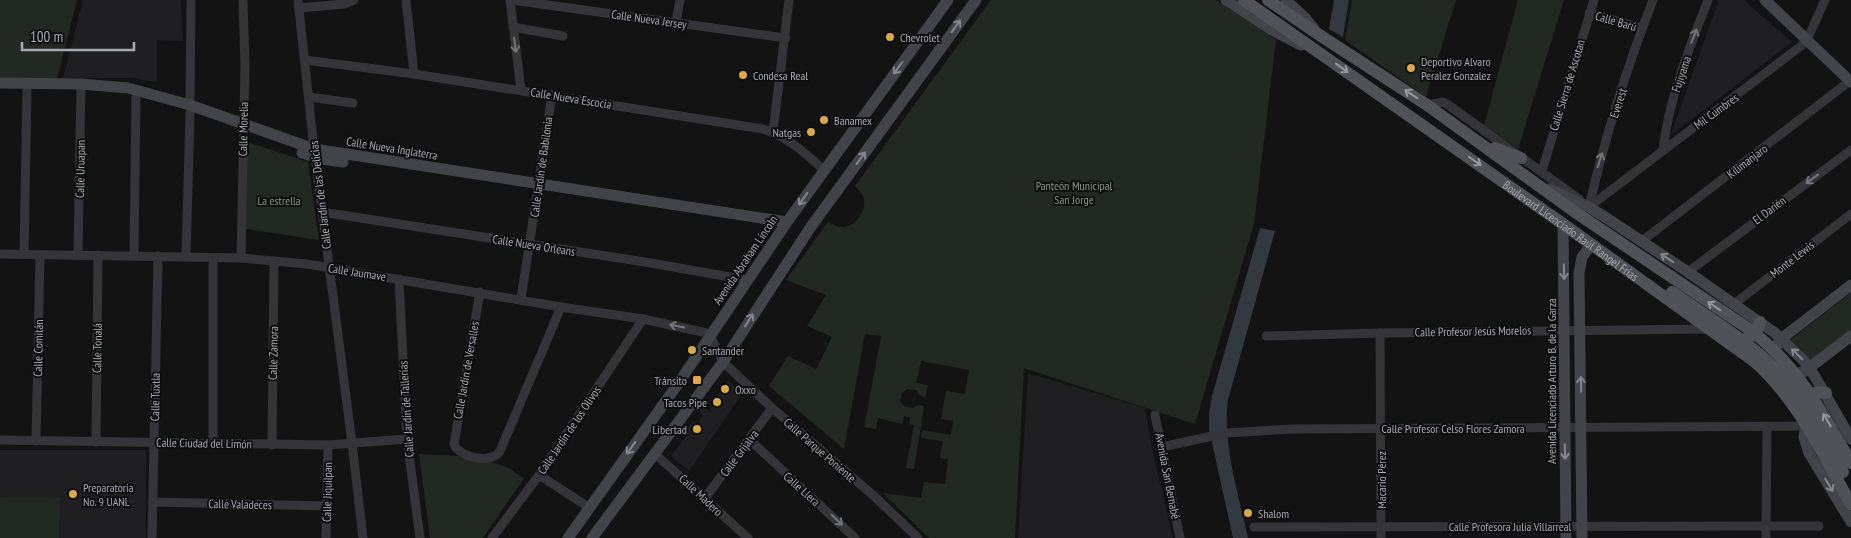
<svg xmlns="http://www.w3.org/2000/svg" width="1851" height="538" font-family="'PT Sans Narrow',sans-serif">
  <style>
    .built { fill: #1f1f21 }
    .green { fill: #222923 }
    .water { fill: #32393f }
    .lines { fill: none; stroke-linecap: round; stroke-linejoin: round }
    .street { stroke: #353539; stroke-width: 9 }
    .secondary { stroke: #434449; stroke-width: 11 }
    .primary { stroke: #515258; stroke-width: 12 }
    .primary-bridge { stroke: #515258; stroke-width: 12 }
    .oneway { stroke: #83868e }
    .oneway2 { stroke: #73757c }
    .oneway3 { stroke: #9598a1 }
    .poi-dot { fill: #dba945; stroke: #0e0e0f; stroke-width: 2 }
    .labels { text-anchor: middle; dominant-baseline: central; stroke-width: 4; stroke-linejoin: round; paint-order: stroke }
    .street-label { font-size: 12px; fill: #a6aab3; stroke: #0e0e0f }
    .poi-label { font-size: 12px; fill: #a6aab3; stroke: #0e0e0f; text-anchor: start }
    .park-label { font-size: 12px; fill: #809c81; stroke: #0e0e0f }
  </style>
  <rect width="100%" height="100%" fill="#131314"/>
  <!-- built -->
  <g class="built">
    <polygon points="83,0 181,0 183,41 157,40 157,83 134,78 63,78"/>
    <polygon points="1719,0 1745,0 1749,5 1792,42 1670,136"/>
    <polygon points="1028,373 1145,408 1152,449 1173,538 1018,538"/>
    <polygon points="728,381 742,394 689,471 671,456 687,435 684,432 692,422 697,425 703,415 699,412 703,407 709,411"/>
    <rect x="0" y="450" width="146" height="88"/>
  </g>
  <!-- green -->
  <g class="green">
    <polygon points="0,0 77,0 57,79 0,79"/>
    <path d="M991,0H1216L1276,40L1254,224L1195,424L1024,368L1015,538H929L883,493L921,498L924,482L945,484L948,459L940,458L943,441L921,438L922,430L951,435L953,421L941,419L946,391L965,394L969,370L921,361L916,383L928,385L925,397L919,395L916,390L907,389L902,393L900,401L904,406L912,408L919,405L924,406L914,469L906,468L914,425L909,424L910,417L904,416L902,424L878,418L876,429L864,427L881,336L865,334L844,449L769,386L788,356L816,369L832,337L807,326L826,295L786,280L828,222C833,225 837,227 843,227C857,226 868,208 863,196C861,192 858,189 855,186Z"/>
    <polygon points="1352,0 1456,0 1426,97 1345,40"/>
    <polygon points="1518,0 1564,0 1518,149 1484,125"/>
    <polygon points="247,142 308,162 319,240 246,229"/>
    <polygon points="1851,293 1851,331 1811,362 1790,340"/>
    <path d="M419,454C447,455 478,456 504,466C511,469 517,474 524,478L483,538H430Z"/>
    <polygon points="0,497 60,498 59,538 0,538"/>
  </g>
  <!-- water -->
  <g class="water">
    <polygon points="1334,0 1349,0 1343,37 1329,29"/>
    <path d="M1260,228L1275,231L1228,400C1222,442 1239,496 1248,538H1233L1209,429V413L1212,396Z"/>
  </g>
  <g class="lines">
    <!-- street -->
    <g class="street">
      <polyline points="298,0 314,149 352,443 363,538"/>
      <polyline points="406,0 414,74"/>
      <polyline points="510,0 521,90"/>
      <polyline points="512,0 786,38"/>
      <polyline points="299,8 344,4 354,0"/>
      <polyline points="1589,13 1642,28"/>
      <polyline points="676,22 680,0"/>
      <polyline points="513,27 563,36"/>
      <path d="M305,60L414,74L763,129C787,136 806,154 824,170"/>
      <polyline points="309,97 353,103"/>
      <polyline points="190,105 191,0"/>
      <polyline points="1427,105 1443,102 1447,104 1579,199"/>
      <polyline points="773,132 789,0"/>
      <path d="M1663,150C1669,98 1689,49 1708,0"/>
      <polyline points="1542,171 1594,0"/>
      <polyline points="1589,207 1801,46 1807,40 1825,0"/>
      <path d="M1589,207C1605,137 1627,67 1653,0"/>
      <polyline points="322,212 645,262 747,280"/>
      <polyline points="1642,241 1851,80"/>
      <polyline points="0,254 241,258 307,264 561,307 643,319 707,333 710,335 723,362 772,408 874,496 918,538"/>
      <polyline points="24,254 27,90"/>
      <polyline points="78,254 81,84"/>
      <polyline points="134,255 136,97"/>
      <polyline points="186,257 190,113"/>
      <polyline points="213,258 213,443"/>
      <polyline points="241,258 245,65 243,0"/>
      <polyline points="1688,272 1851,150"/>
      <polyline points="399,279 407,439 420,538"/>
      <path d="M480,292L454,444C458,457 491,465 500,451L561,307"/>
      <polyline points="521,299 552,95"/>
      <polyline points="1734,304 1851,214"/>
      <polyline points="1380,333 1381,538"/>
      <polyline points="1266,336 1380,333 1710,329"/>
      <polyline points="1155,415 1180,538"/>
      <polyline points="0,440 328,445 407,439"/>
      <polyline points="750,440 855,538"/>
      <polyline points="36,441 40,255"/>
      <polyline points="96,442 98,255"/>
      <polyline points="272,445 274,261"/>
      <polyline points="1162,447 1226,433 1292,429 1806,426"/>
      <polyline points="654,453 748,538"/>
      <polyline points="539,475 590,508"/>
      <polyline points="705,498 772,408"/>
      <polyline points="153,502 327,506"/>
      <polyline points="1254,527 1819,526"/>
      <polyline points="152,538 158,256"/>
      <polyline points="326,538 328,445"/>
      <polyline points="492,538 539,475 643,319"/>
      <polyline points="1766,538 1767,427"/>
    </g>
    <!-- secondary -->
    <g class="secondary">
      <polyline points="1226,0 1270,29 1301,45"/>
      <polyline points="1286,0 1306,19 1314,29"/>
      <polyline points="1765,0 1851,82"/>
      <polyline points="0,83 81,84 128,88 190,105 314,149 787,222"/>
      <polyline points="302,153 322,159 343,162"/>
      <polyline points="1549,189 1589,207 1611,221 1688,272 1775,333 1803,360 1814,375 1851,439"/>
      <polyline points="1563,224 1566,538"/>
      <polyline points="1777,345 1781,339 1851,285"/>
      <polyline points="1787,374 1797,374 1805,371 1851,336"/>
      <polyline points="1806,426 1804,437 1809,453 1851,522"/>
      <polyline points="568,538 680,381 787,222 948,0"/>
      <polyline points="592,538 723,362 810,228 976,0"/>
      <polyline points="1582,538 1579,273 1582,257 1592,244"/>
    </g>
    <!-- primary -->
    <g class="primary">
      <path id="s1" d="M1244,0L1563,224L1755,362C1798,400 1823,455 1851,504"/>
      <polyline points="1268,0 1318,34 1427,105 1575,212"/>
      <polyline points="1495,148 1521,158"/>
      <path d="M1672,292C1712,320 1758,346 1789,384C1811,410 1826,442 1843,472"/>
      <polyline points="1746,339 1756,332 1760,322"/>
      <path d="M1805,402C1808,392 1817,392 1826,393"/>
    </g>
    <!-- primary-bridge -->
    <path class="primary-bridge" d="M1575,212L1749,329C1797,365 1822,411 1851,463"/>
  </g>
  <!-- one-way arrows -->
  <defs><path id="oneway-shaft" d="M-6 0H5M1.5-3L5.5 0L1.5 3" fill="none" stroke-width="1.6" stroke-linecap="round" stroke-linejoin="round" transform="scale(1.25)"/></defs>
  <g class="oneway">
    <use href="#oneway-shaft" transform="translate(956 26) rotate(-54)"/>
    <use href="#oneway-shaft" transform="translate(898 68) rotate(126)"/>
    <use href="#oneway-shaft" transform="translate(861 158) rotate(-54)"/>
    <use href="#oneway-shaft" transform="translate(803 199) rotate(125)"/>
    <use href="#oneway-shaft" transform="translate(1667 258) rotate(-147)"/>
    <use href="#oneway-shaft" transform="translate(1564 272) rotate(89)"/>
    <use href="#oneway-shaft" transform="translate(749 320) rotate(-58)"/>
    <use href="#oneway-shaft" transform="translate(1797 354) rotate(-135)"/>
    <use href="#oneway-shaft" transform="translate(1581 384) rotate(-91)"/>
    <use href="#oneway-shaft" transform="translate(631 448) rotate(126)"/>
    <use href="#oneway-shaft" transform="translate(1565 452) rotate(89)"/>
    <use href="#oneway-shaft" transform="translate(1829 485) rotate(59)"/>
  </g>
  <g class="oneway2">
    <use href="#oneway-shaft" transform="translate(1694 36) rotate(-69)"/>
    <use href="#oneway-shaft" transform="translate(515 45) rotate(83)"/>
    <use href="#oneway-shaft" transform="translate(1600 160) rotate(-73)"/>
    <use href="#oneway-shaft" transform="translate(1812 179) rotate(144)"/>
    <use href="#oneway-shaft" transform="translate(677 326) rotate(-169)"/>
    <use href="#oneway-shaft" transform="translate(837 520) rotate(44)"/>
  </g>
  <g class="oneway3">
    <use href="#oneway-shaft" transform="translate(1342 68) rotate(36)"/>
    <use href="#oneway-shaft" transform="translate(1411 94) rotate(-147)"/>
    <use href="#oneway-shaft" transform="translate(1475 161) rotate(35)"/>
    <use href="#oneway-shaft" transform="translate(1714 306) rotate(-146)"/>
    <use href="#oneway-shaft" transform="translate(1827 420) rotate(-120)"/>
  </g>
  <!-- markers -->
  <g class="poi-dot">
    <circle cx="890" cy="37" r="5"/>
    <circle cx="1411" cy="68" r="5"/>
    <circle cx="743" cy="75" r="5"/>
    <circle cx="824" cy="120" r="5"/>
    <circle cx="811" cy="132" r="5"/>
    <circle cx="692" cy="350" r="5"/>
    <rect x="692" y="375" width="10" height="10" rx="2.5"/>
    <circle cx="725" cy="389" r="5"/>
    <circle cx="717" cy="402" r="5"/>
    <circle cx="697" cy="429" r="5"/>
    <circle cx="73" cy="494" r="5"/>
    <circle cx="1248" cy="513" r="5"/>
  </g>
  <g class="labels">
    <!-- street labels -->
    <g class="street-label">
      <text transform="translate(649 19) rotate(8)">Calle Nueva Jersey</text>
      <text transform="translate(1616 21) rotate(16)">Calle Barú</text>
      <text transform="translate(1681 74) rotate(-71)">Fujiyama</text>
      <text transform="translate(1567 85) rotate(-73)">Calle Sierra de Ascotan</text>
      <text transform="translate(571 98) rotate(9)">Calle Nueva Escocia</text>
      <text transform="translate(1618 103) rotate(-72)">Everest</text>
      <text transform="translate(1716 111) rotate(-36)">Mil Cumbres</text>
      <text transform="translate(243 129) rotate(-89)">Calle Morelia</text>
      <text transform="translate(392 148) rotate(9)">Calle Nueva Inglaterra</text>
      <text transform="translate(1747 161) rotate(-37)">Kilimanjaro</text>
      <text transform="translate(541 167) rotate(-82)">Calle Jardín de Babilonia</text>
      <text transform="translate(80 169) rotate(-89)">Calle Uruapan</text>
      <text transform="translate(320 195) rotate(-97)">Calle Jardín de las Delicias</text>
      <text transform="translate(1769 210) rotate(-37)">El Darién</text>
      <text stroke="none"><textPath href="#s1" startOffset="400">Boulevard Licenciado Raúl Rangel Frías</textPath></text>
      <text transform="translate(534 245) rotate(9)">Calle Nueva Orleans</text>
      <text transform="translate(1792 259) rotate(-38)">Monte Lewis</text>
      <text transform="translate(745 260) rotate(-56)">Avenida Abraham Lincoln</text>
      <text transform="translate(357 272) rotate(9)">Calle Jaumave</text>
      <text transform="translate(1473 331) rotate(-1)">Calle Profesor Jesús Morelos</text>
      <text transform="translate(38 348) rotate(-89)">Calle Comitán</text>
      <text transform="translate(97 348) rotate(-89)">Calle Tonalá</text>
      <text transform="translate(273 353) rotate(-89)">Calle Zamora</text>
      <text transform="translate(466 370) rotate(-80)">Calle Jardín de Versalles</text>
      <text transform="translate(1551 381) rotate(-90)">Avenida Licenciado Arturo B. de la Garza</text>
      <text transform="translate(155 397) rotate(-89)">Calle Tuxtla</text>
      <text transform="translate(406 409) rotate(-94)">Calle Jardín de Tallerías</text>
      <text x="1453" y="428">Calle Profesor Celso Flores Zamora</text>
      <text transform="translate(569 430) rotate(-56)">Calle Jardín de los Olivos</text>
      <text transform="translate(204 443) rotate(1)">Calle Ciudad del Limón</text>
      <text transform="translate(820 450) rotate(41)">Calle Parque Poniente</text>
      <text transform="translate(739 453) rotate(-53)">Calle Grijalva</text>
      <text transform="translate(1168 476) rotate(79)">Avenida San Bernabé</text>
      <text transform="translate(1381 480) rotate(-90)">Macario Pérez</text>
      <text transform="translate(802 489) rotate(42)">Calle Llera</text>
      <text transform="translate(327 492) rotate(-89)">Calle Jiquilpan</text>
      <text transform="translate(701 495) rotate(43)">Calle Madero</text>
      <text transform="translate(240 504) rotate(1)">Calle Valadeces</text>
      <text x="1510" y="526">Calle Profesora Julia Villarreal</text>
    </g>
    <!-- poi labels -->
    <g class="poi-label">
      <text x="900" y="37">Chevrolet</text>
      <text x="1421" y="61">Deportivo Alvaro<tspan x="1421" dy="14">Peralez Gonzalez</tspan></text>
      <text x="753" y="75">Condesa Real</text>
      <text x="834" y="120">Banamex</text>
      <text x="801" y="132" text-anchor="end">Natgas</text>
      <text x="702" y="350">Santander</text>
      <text x="687" y="380" text-anchor="end">Tránsito</text>
      <text x="735" y="389">Oxxo</text>
      <text x="707" y="402" text-anchor="end">Tacos Pipe</text>
      <text x="687" y="429" text-anchor="end">Libertad</text>
      <text x="83" y="487">Preparatoria<tspan x="83" dy="14">No. 9 UANL</tspan></text>
      <text x="1258" y="513">Shalom</text>
    </g>
    <!-- park labels -->
    <g class="park-label">
      <text x="1074" y="185">Panteón Municipal<tspan x="1074" dy="14">San Jorge</tspan></text>
      <text x="279" y="200">La estrella</text>
    </g>
  </g>
  <!-- scale -->
  <path d="M22 42v8h112v-8" fill="none" stroke="#a6aab3" stroke-width="2.5"/>
  <text x="30" y="42" font-size="15" fill="#a6aab3" stroke="#0e0e0f" stroke-width="4" paint-order="stroke">100 m</text>
</svg>
